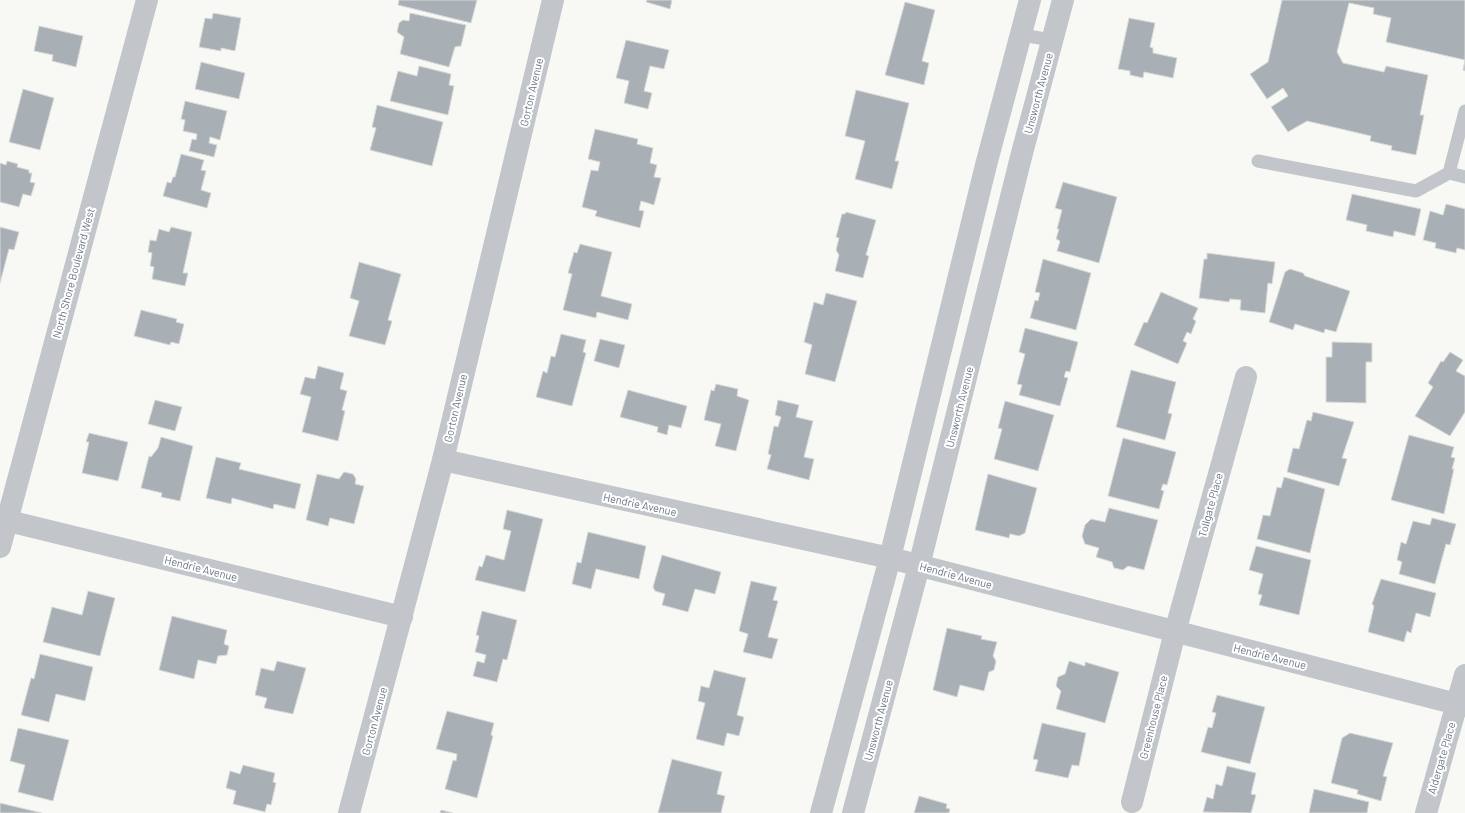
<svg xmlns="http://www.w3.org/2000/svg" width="1465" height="813" font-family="Barlow,sans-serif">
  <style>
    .building { fill: #a8b0b6; stroke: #dadad8 }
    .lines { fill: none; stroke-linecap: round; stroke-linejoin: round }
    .service { stroke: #c2c5c9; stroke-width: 13 }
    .minor { stroke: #c2c5c9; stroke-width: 22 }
    .labels { text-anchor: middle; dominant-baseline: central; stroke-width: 4; stroke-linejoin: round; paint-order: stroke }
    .street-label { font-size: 11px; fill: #687685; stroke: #fff }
  </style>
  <rect width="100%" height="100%" fill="#f8f8f5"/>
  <!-- building -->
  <g class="building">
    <polygon points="399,0 477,0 471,23 398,5"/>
    <polygon points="647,0 672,0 670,9 646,2"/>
    <polygon points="1282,0 1465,0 1465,71 1463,70 1465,60 1386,42 1391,18 1373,14 1374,8 1349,3 1337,52 1343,63 1384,72 1386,66 1428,75 1420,115 1424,115 1416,155 1391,150 1392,146 1370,141 1371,136 1307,121 1288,132 1271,107 1288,96 1283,88 1267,99 1250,74 1268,62"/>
    <polygon points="905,2 935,10 922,61 929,63 924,85 885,75"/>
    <polygon points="213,13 241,18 235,51 221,48 221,51 199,47 205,18 212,19"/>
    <polygon points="410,13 466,25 461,46 455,47 449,67 400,54 404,37 397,32 399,23 403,20 409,21"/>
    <polygon points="1129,18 1155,23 1150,47 1153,48 1153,53 1177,58 1173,78 1144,72 1143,78 1130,75 1130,71 1118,69"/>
    <polygon points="39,26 83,36 76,67 52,61 53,55 34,51"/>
    <polygon points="626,40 669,50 664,69 650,66 644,91 652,93 648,109 624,103 629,81 616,78"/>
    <polygon points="201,62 245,73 239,99 195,89"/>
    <polygon points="419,66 451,74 449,85 454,86 448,115 390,101 398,71 417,76"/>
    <polygon points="23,89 54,98 40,150 9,142"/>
    <polygon points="856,90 909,103 895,161 899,161 892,189 855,179 865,141 845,136"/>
    <polygon points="185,101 227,111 220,140 210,137 209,143 217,145 214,157 189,151 192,139 196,140 197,134 183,131 185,120 181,119"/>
    <polygon points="377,105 443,122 432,166 370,150 376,128 372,127"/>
    <polygon points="595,129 638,139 637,144 653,148 650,163 657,165 654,177 661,178 654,205 641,201 639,210 644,211 640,228 595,216 597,211 582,207 591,170 598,171 600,162 588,159"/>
    <polygon points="181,154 204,160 201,170 206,171 201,190 211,193 207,208 163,196 167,182 171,183 173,177 175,177"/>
    <polygon points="7,161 18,164 17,167 29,170 29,173 32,173 30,182 35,183 31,196 23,194 19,207 0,202 0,163 6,165"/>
    <polygon points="1063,182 1117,197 1099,263 1057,251 1060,241 1056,239 1059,229 1057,229 1062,210 1055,208"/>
    <polygon points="1352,194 1421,209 1415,236 1394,231 1393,237 1366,231 1367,225 1346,220"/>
    <polygon points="1446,204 1465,209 1465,250 1457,248 1456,253 1435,248 1436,243 1423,240 1430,211 1443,215"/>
    <polygon points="846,212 876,220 866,255 869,256 863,278 835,271 839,255 836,250 839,238 836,237 842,214 845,214"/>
    <polygon points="0,227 19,232 14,250 9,249 0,283"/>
    <polygon points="171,227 192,232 183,273 188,273 185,286 152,279 154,267 150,266 152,253 148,252 150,240 156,241 159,229 169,232"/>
    <polygon points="580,244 612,252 601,296 632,304 628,320 597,312 596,318 563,310 572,274 568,273 574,252 577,253"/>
    <polygon points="1207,253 1275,262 1272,284 1268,283 1265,313 1240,310 1241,300 1230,299 1229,302 1199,298 1204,259 1207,259"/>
    <polygon points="1043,259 1091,273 1076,330 1030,318 1035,300 1038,301 1040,293 1035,292"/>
    <polygon points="359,262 401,274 388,320 392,321 385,345 349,336 359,301 350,298"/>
    <polygon points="1290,269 1303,273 1305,276 1350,291 1336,332 1325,329 1324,333 1295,324 1293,330 1269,322 1285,272"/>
    <polygon points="1161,292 1198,308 1193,319 1196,321 1191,334 1187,332 1183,341 1187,343 1178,364 1134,345 1144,322 1147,323"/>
    <polygon points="826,293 857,301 835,382 805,374 812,345 804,342 814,302 823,305"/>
    <polygon points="141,310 177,319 176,322 184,324 179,344 171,342 170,345 134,336"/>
    <polygon points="1025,328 1078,342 1070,372 1066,371 1064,377 1068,378 1060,406 1019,395 1022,385 1017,384 1025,354 1019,352"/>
    <polygon points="561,334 586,340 583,352 586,353 572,406 536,397 543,371 547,373 551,356 555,357"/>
    <polygon points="600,339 625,345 619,368 594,361"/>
    <polygon points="1332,342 1372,343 1372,362 1366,362 1366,403 1326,402 1326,357 1332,357"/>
    <polygon points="1450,352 1463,360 1456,371 1465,376 1465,412 1450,436 1415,416 1433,387 1428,383 1441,361 1443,362"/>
    <polygon points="318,366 344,373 340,389 347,391 342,410 345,411 338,441 302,432 311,397 300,394 305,377 315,379"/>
    <polygon points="1131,370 1176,382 1168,413 1172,414 1165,440 1116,427"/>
    <polygon points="716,384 738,389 737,396 749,400 736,451 715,446 721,424 704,420 711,390 714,391"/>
    <polygon points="628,390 687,406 681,428 669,425 667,435 657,432 658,427 620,417"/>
    <polygon points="155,400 182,407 175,431 148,424"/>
    <polygon points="778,400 799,405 796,417 813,421 804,457 814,459 809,480 767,469 771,455 768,454 774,426 778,427 781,417 775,415"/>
    <polygon points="1005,401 1054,415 1038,471 994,459 1002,429 998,428"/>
    <polygon points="1313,412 1354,422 1342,458 1347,459 1339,486 1287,472 1293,448 1299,449 1307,420 1311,421"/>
    <polygon points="89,433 128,442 118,481 82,473 89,442 86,442"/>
    <polygon points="1409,435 1454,447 1451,457 1455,458 1452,469 1454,469 1444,514 1391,500"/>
    <polygon points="161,437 193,446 180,501 161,497 162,493 141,488 149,456 151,457 158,448"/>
    <polygon points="1123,438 1176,452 1167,485 1163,484 1161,490 1164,491 1159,509 1108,496"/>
    <polygon points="216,457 241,463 239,469 301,484 295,509 274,504 273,509 232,498 231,504 206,498"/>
    <polygon points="344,472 353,474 356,479 355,484 364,486 354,524 330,518 328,526 306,520 317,474 339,479"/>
    <polygon points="988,474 1037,488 1025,533 1019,536 1010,534 1009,538 975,530"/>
    <polygon points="1284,477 1325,489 1310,553 1257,539 1263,515 1270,516 1277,487 1281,488"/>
    <polygon points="1109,508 1158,520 1144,570 1128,566 1123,570 1114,568 1112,562 1096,557 1099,548 1085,544 1082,536 1085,525 1091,519 1105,522"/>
    <polygon points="507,510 543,519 525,592 475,580 479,566 482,567 486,555 504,560 511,531 503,529"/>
    <polygon points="1432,518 1456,524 1450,545 1446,544 1435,584 1399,574 1402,562 1397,560 1401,542 1406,544 1413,521 1430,525"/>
    <polygon points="588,532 646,546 639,579 596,569 591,589 572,584 577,562 581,563"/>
    <polygon points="1256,546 1311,560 1299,615 1259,605 1262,595 1258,594 1263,574 1249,570"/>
    <polygon points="662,555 721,572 715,594 695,589 688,612 662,605 665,594 655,591 653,587"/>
    <polygon points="1381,579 1436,593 1430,617 1416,613 1411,633 1407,631 1404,642 1368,632 1374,606 1372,604"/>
    <polygon points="751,581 777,587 773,600 778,601 768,637 778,639 772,659 743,652 748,634 739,631"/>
    <polygon points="88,591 115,598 100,656 43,642 52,607 82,615"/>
    <polygon points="482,611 517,620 507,660 503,659 497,682 473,676 477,661 484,663 486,655 475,652 479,636 476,635"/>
    <polygon points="172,616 227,630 224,644 229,646 227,655 218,656 216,664 198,660 194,679 159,670"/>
    <polygon points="947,628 982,636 981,639 997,642 993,656 996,661 994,670 989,672 984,691 960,685 957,697 933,690"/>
    <polygon points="40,654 93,667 85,701 56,694 49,722 21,715 31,678 34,679"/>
    <polygon points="277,661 306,668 293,714 264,708 267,698 255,695 261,668 274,671"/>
    <polygon points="1069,661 1085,666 1085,662 1119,672 1105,723 1056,709 1061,691 1056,686 1058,677 1065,674"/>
    <polygon points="714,670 746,678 737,715 744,717 739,736 727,733 724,746 696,739 705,703 698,701 701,686 709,688"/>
    <polygon points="1217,695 1265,707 1250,764 1201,752 1208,727 1212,728 1216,713 1212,712"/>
    <polygon points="447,711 494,723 491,735 493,736 477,798 445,789 453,760 456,761 457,754 436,749"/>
    <polygon points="1042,723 1086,733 1079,766 1072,765 1068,778 1035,771 1038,760 1033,759"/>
    <polygon points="18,728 69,740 53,801 18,792 25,765 10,761"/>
    <polygon points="1350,733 1393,743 1383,776 1387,777 1381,801 1357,794 1358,790 1331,783 1342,738"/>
    <polygon points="672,759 722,772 717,794 725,796 721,813 658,813"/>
    <polygon points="243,765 275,773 273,782 276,783 271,805 267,804 265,812 233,804 236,791 226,788 230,771 240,774"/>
    <polygon points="1227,766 1256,773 1251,794 1256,795 1251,813 1203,812 1207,797 1213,799 1216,784 1222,786"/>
    <polygon points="1314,789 1369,802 1367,813 1309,813"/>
    <polygon points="919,796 947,804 946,808 950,809 949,813 914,813"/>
    <polygon points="0,803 42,813 0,813"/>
    <polygon points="441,810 453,813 440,813"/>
  </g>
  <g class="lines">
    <!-- service -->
    <g class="service">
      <polyline points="1021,35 1052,40"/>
      <polyline points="1258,161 1416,191 1449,173 1465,111"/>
      <polyline points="1449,173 1465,177"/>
    </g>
    <!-- minor -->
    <g class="minor">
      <polyline points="443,460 890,558 1465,706"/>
      <polyline points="0,519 402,617"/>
      <polyline points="0,547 147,0"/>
      <polyline points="1132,802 1175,632 1246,377"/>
      <polyline points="349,813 443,460 553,0"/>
      <polyline points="821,813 890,558 986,165 1030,0"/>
      <polyline points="853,813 919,566 1022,153 1063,0"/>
      <polyline points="1426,813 1465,675"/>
    </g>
  </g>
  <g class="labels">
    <!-- street labels -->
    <g class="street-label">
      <text transform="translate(531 92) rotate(-77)">Gorton Avenue</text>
      <text transform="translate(1038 93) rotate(-75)">Unsworth Avenue</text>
      <text transform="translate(73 273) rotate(-75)">North Shore Boulevard West</text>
      <text transform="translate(959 407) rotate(-76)">Unsworth Avenue</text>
      <text transform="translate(455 408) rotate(-77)">Gorton Avenue</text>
      <text transform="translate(640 504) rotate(12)">Hendrie Avenue</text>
      <text transform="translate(1210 505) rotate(-75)">Tollgate Place</text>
      <text transform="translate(201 568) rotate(14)">Hendrie Avenue</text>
      <text transform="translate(956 575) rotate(15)">Hendrie Avenue</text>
      <text transform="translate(1270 656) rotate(14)">Hendrie Avenue</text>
      <text transform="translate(1153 717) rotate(-76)">Greenhouse Place</text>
      <text transform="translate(878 720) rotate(-75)">Unsworth Avenue</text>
      <text transform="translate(374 721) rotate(-75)">Gorton Avenue</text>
      <text transform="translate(1441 758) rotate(-74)">Aldergate Place</text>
    </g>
  </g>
</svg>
